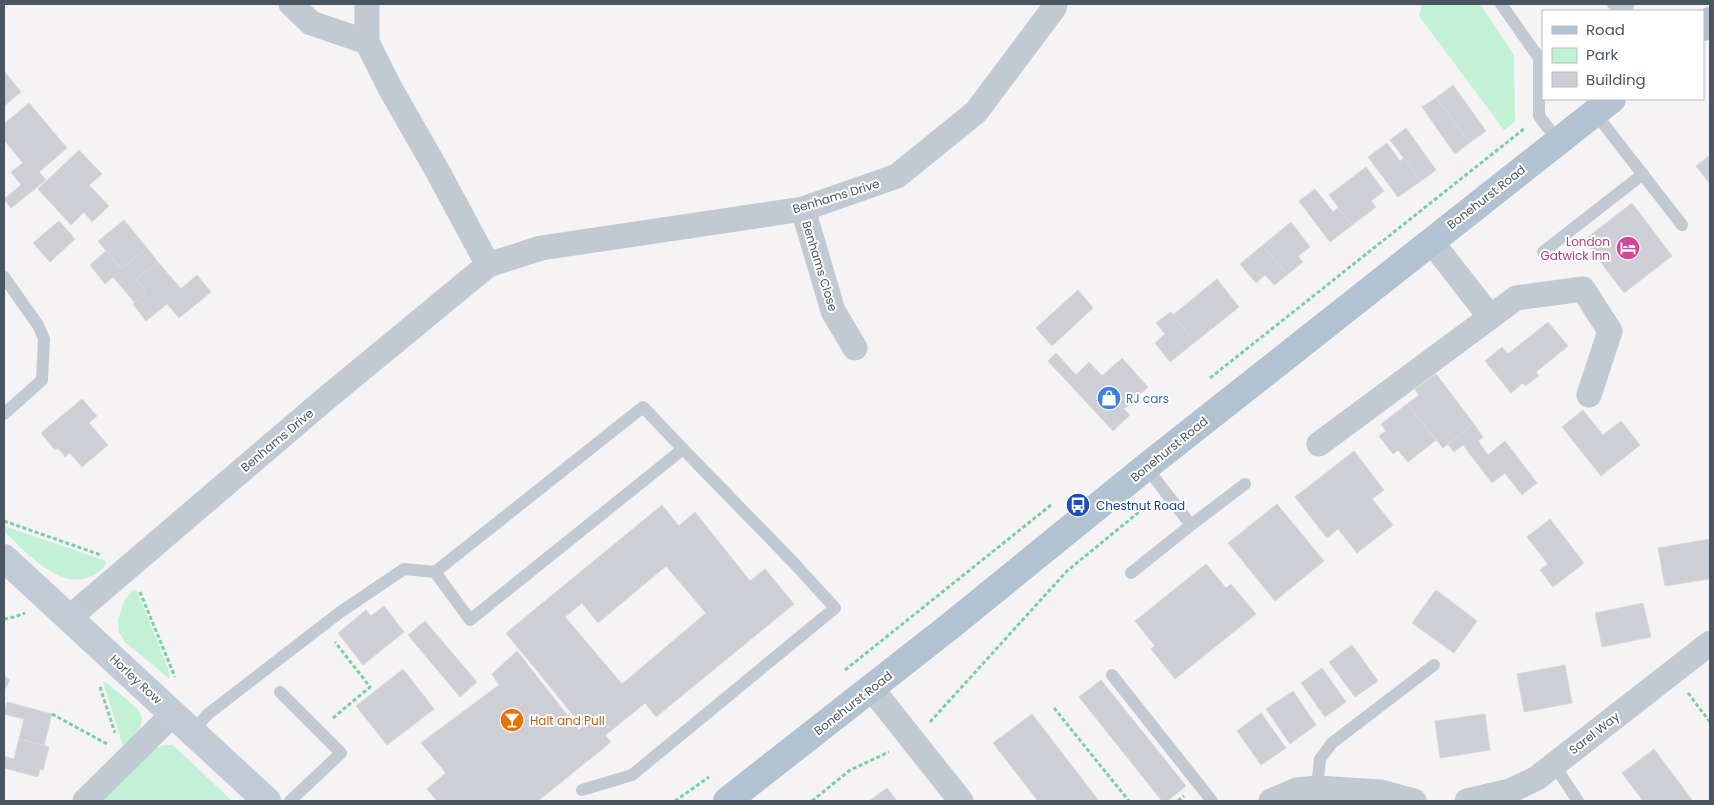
<svg xmlns="http://www.w3.org/2000/svg" width="1714" height="805" font-family="Poppins,sans-serif">
  <style>
    .green { fill: #c3f1d5 }
    .building { fill: #cdcfd5; stroke: #d7d9de; fill-rule: evenodd }
    .lines { fill: none; stroke-linecap: round; stroke-linejoin: round }
    .path { stroke: #7ad0a6; stroke-width: 3; stroke-dasharray: 4 2.5; stroke-linecap: butt }
    .lane { stroke: #c1cad2; stroke-width: 12 }
    .street { stroke: #c1cad2; stroke-width: 25 }
    .secondary { stroke: #c1cbd6; stroke-width: 28 }
    .primary { stroke: #b3c2d1; stroke-width: 28 }
    .labels { text-anchor: middle; dominant-baseline: central; stroke-width: 4; stroke-linejoin: round; paint-order: stroke }
    .street-label { font-size: 12px; fill: #4a5661; stroke: #fff }
    .hotel-label { font-size: 12px; fill: #b23c85; stroke: #fff; text-anchor: end }
    .shop-label { font-size: 12px; fill: #366cbe; stroke: #fff; text-anchor: start }
    .transit-label { font-size: 12px; fill: #164399; stroke: #fff; text-anchor: start }
    .food-label { font-size: 12px; fill: #c56008; stroke: #fff; text-anchor: start }
  </style>
  <rect width="100%" height="100%" fill="#f5f3f3"/>
  <!-- green -->
  <g class="green">
    <polygon points="1422,4 1480,4 1514,55 1515,122 1504,130 1419,16"/>
    <path d="M4,526L106,561V564C103,568 99,572 95,574C62,595 25,551 4,531Z"/>
    <polygon points="134,589 137,591 168,668 170,679 125,642 119,632 118,620 124,601"/>
    <path d="M103,682L107,683C114,689 136,706 140,713C147,726 132,739 123,746Z"/>
    <polygon points="163,745 173,745 232,801 100,801 152,750"/>
  </g>
  <!-- building -->
  <g class="building">
    <polygon points="4,71 21,92 4,106"/>
    <polygon points="1453,85 1486,131 1469,143 1436,98"/>
    <polygon points="1436,98 1469,143 1455,154 1422,107"/>
    <polygon points="29,103 67,148 39,172 46,180 11,208 4,199 21,185 11,172 23,163 4,140 4,124"/>
    <polygon points="1406,128 1436,170 1421,181 1390,140"/>
    <polygon points="1387,143 1400,161 1404,158 1421,181 1398,197 1368,157"/>
    <polygon points="79,150 102,174 89,185 109,206 92,222 84,212 71,225 38,189"/>
    <polygon points="1710,155 1710,184 1696,166"/>
    <polygon points="1366,167 1384,191 1371,201 1376,207 1352,225 1329,195"/>
    <polygon points="1315,189 1333,212 1338,208 1352,225 1330,242 1299,201"/>
    <polygon points="1632,203 1672,256 1624,293 1584,240"/>
    <polygon points="124,220 147,248 121,269 98,241"/>
    <polygon points="59,221 75,239 50,262 33,243"/>
    <polygon points="1291,222 1310,247 1298,256 1303,262 1287,275 1263,245"/>
    <polygon points="1263,245 1287,275 1274,285 1265,275 1256,283 1240,264"/>
    <polygon points="147,248 158,262 136,280 147,293 135,303 113,277 105,284 90,265 106,251 121,269"/>
    <polygon points="158,262 181,289 197,275 211,292 179,318 167,304 146,321 133,304 147,293 136,280"/>
    <polygon points="1217,279 1239,307 1195,342 1173,315"/>
    <polygon points="1078,290 1093,308 1052,346 1036,328"/>
    <polygon points="1171,312 1195,342 1170,362 1155,343 1165,334 1156,323"/>
    <polygon points="1548,322 1568,346 1536,372 1539,376 1525,386 1523,383 1511,393 1485,361 1502,347 1508,354"/>
    <polygon points="1056,353 1076,375 1089,362 1102,376 1122,358 1148,387 1124,409 1130,415 1113,431 1048,361"/>
    <polygon points="1436,374 1474,424 1443,448 1407,404 1419,395 1415,389"/>
    <polygon points="82,399 97,416 89,423 108,445 82,467 70,453 65,457 58,448 55,450 41,433"/>
    <polygon points="1407,404 1436,440 1408,462 1398,450 1393,454 1379,436 1386,431 1381,424"/>
    <polygon points="1583,410 1603,435 1621,421 1640,445 1601,476 1562,427"/>
    <polygon points="1474,424 1483,437 1478,441 1488,455 1505,441 1537,483 1522,495 1505,473 1492,483 1463,445 1454,452 1448,444"/>
    <polygon points="1354,451 1384,490 1372,499 1393,525 1357,553 1338,529 1327,538 1295,497"/>
    <polygon points="1277,504 1324,561 1275,601 1228,543"/>
    <path d="M662,505L679,526L695,512L750,581L765,569L794,604L656,717L645,703L612,730L598,714L582,726L506,633ZM666,566L706,613L622,684L565,617L582,603L598,623Z"/>
    <polygon points="1550,519 1584,563 1553,587 1540,570 1548,564 1527,537"/>
    <polygon points="1710,539 1710,579 1665,586 1658,548"/>
    <polygon points="1206,564 1226,588 1231,584 1256,614 1175,679 1151,649 1155,646 1135,621"/>
    <polygon points="1436,590 1477,621 1454,653 1412,623"/>
    <polygon points="1643,603 1651,637 1602,647 1595,613"/>
    <polygon points="384,606 404,632 363,665 338,633 366,610 371,616"/>
    <polygon points="425,621 477,682 460,697 408,635"/>
    <polygon points="1352,645 1378,681 1355,697 1329,662"/>
    <polygon points="517,651 579,730 598,714 612,730 605,735 611,742 538,801 437,801 427,789 446,773 421,743 499,685 492,674"/>
    <polygon points="1565,665 1572,703 1524,712 1517,674"/>
    <polygon points="1322,668 1346,702 1325,717 1301,683"/>
    <polygon points="403,669 434,709 387,745 356,706"/>
    <polygon points="4,676 10,680 4,691"/>
    <polygon points="1101,680 1186,786 1167,801 1162,801 1079,697"/>
    <polygon points="1293,691 1316,725 1290,744 1266,709"/>
    <polygon points="7,702 52,714 44,745 19,739 24,719 4,714"/>
    <polygon points="1261,713 1286,748 1261,765 1237,731"/>
    <polygon points="1032,714 1099,801 1038,801 993,743"/>
    <polygon points="1485,714 1490,750 1440,758 1435,721"/>
    <polygon points="19,739 49,747 43,770 40,769 38,777 4,768 4,756 14,759"/>
    <polygon points="1654,749 1693,801 1643,801 1622,773"/>
    <polygon points="887,788 897,801 869,801"/>
  </g>
  <g class="lines">
    <!-- path -->
    <g class="path">
      <polyline points="1210,378 1525,128"/>
      <polyline points="4,521 101,555"/>
      <polyline points="140,592 175,677"/>
      <polyline points="4,619 14,617 25,613"/>
      <polyline points="845,670 1051,505"/>
      <polyline points="100,687 115,733"/>
      <polyline points="1688,693 1710,722"/>
      <polyline points="1054,708 1129,801"/>
      <polyline points="52,714 107,744"/>
      <polyline points="333,718 370,687 335,642"/>
      <polyline points="930,722 1067,571 1150,503"/>
      <polyline points="675,801 709,777"/>
      <polyline points="812,801 850,770 889,752"/>
      <polyline points="1178,801 1184,796"/>
    </g>
    <!-- lane -->
    <g class="lane">
      <polyline points="1501,4 1539,58 1539,116 1558,141"/>
      <polyline points="1613,4 1627,6 1629,4"/>
      <polyline points="1595,113 1682,225"/>
      <polyline points="1543,252 1643,174"/>
      <polyline points="4,277 38,325 44,339 42,380 4,414"/>
      <polyline points="1146,467 1191,525 1245,484"/>
      <polyline points="1131,573 1191,525"/>
      <polyline points="1112,675 1212,801"/>
      <polyline points="280,692 341,753 290,801"/>
      <polyline points="192,732 208,714 339,613 404,569 435,572 643,407 683,449 470,620 435,572"/>
      <polyline points="1554,765 1578,801"/>
      <polyline points="1317,788 1320,759 1332,743 1434,665"/>
      <polyline points="582,790 632,775 835,608 792,561 683,449"/>
    </g>
    <!-- street -->
    <g class="street">
      <polyline points="291,4 311,23 367,42"/>
      <polyline points="367,4 367,42 390,88 438,172 488,265"/>
      <polyline points="803,209 833,311 855,348"/>
      <polyline points="1431,241 1490,317"/>
      <polyline points="1319,444 1516,298 1583,289 1610,331 1589,395"/>
      <polyline points="69,618 323,401 488,265 541,248 803,209 897,176 976,112 1054,8 1055,4"/>
      <polyline points="872,689 961,801"/>
      <polyline points="85,801 173,714"/>
      <polyline points="1271,801 1297,790 1317,788 1381,792 1414,801"/>
      <polyline points="1467,801 1510,791 1537,778 1710,643"/>
    </g>
    <!-- secondary -->
    <polyline class="secondary" points="4,558 267,801"/>
    <!-- primary -->
    <g class="primary">
      <polyline points="1703,27 1710,21"/>
      <polyline points="727,801 949,627 1146,467 1612,99"/>
    </g>
  </g>
  <!-- icons -->
  <defs>
    <g id="hotel-disc" transform="scale(1.25)"><circle r="9.5" fill="#d1479c" stroke="#fff"/><path d="M-6-4.5h1.5V1H6V5H4.5V3h-9V5H-6ZM-4 0a1.8 1.8 0 1 1 3.6 0ZM.5 0V-2.5h3Q6-2.5 6 0Z" fill="#fff"/></g>
    <g id="shop-disc" transform="scale(1.25)"><circle r="9.5" fill="#3f7fe0" stroke="#fff"/><path d="M-5-2.5h2.3a2.7 3.5 0 0 1 5.4 0H5L5.5 6h-11ZM-1.5-2.5h3a1.5 2.3 0 0 0-3 0Z" fill="#fff"/></g>
    <g id="bus-disc" transform="scale(1.25)"><circle r="9.5" fill="#1a4fb4" stroke="#fff"/><path d="M-5-6H5V4H4V6H2V4H-2V6H-4V4H-5ZM-3.5-4V0h7V-4ZM-3.5 1.2v1.5H-2V1.2ZM2 1.2v1.5H3.5V1.2Z" fill="#fff"/></g>
    <g id="bar-disc" transform="scale(1.25)"><circle r="9.5" fill="#e8710a" stroke="#fff"/><path d="M-6-5H6L.8 .8V4.5H3.5V6h-7V4.5H-.8V.8Z" fill="#fff"/></g>
  </defs>
  <g fill-rule="evenodd">
    <use href="#hotel-disc" x="1628" y="248"/>
    <use href="#shop-disc" x="1109" y="398"/>
    <use href="#bus-disc" x="1078" y="505"/>
    <use href="#bar-disc" x="512" y="720"/>
  </g>
  <g class="labels">
    <!-- street labels -->
    <g class="street-label">
      <text transform="translate(836 196) rotate(-17)">Benhams Drive</text>
      <text transform="translate(1486 197) rotate(-38)">Bonehurst Road</text>
      <text transform="translate(820 266) rotate(73)">Benhams Close</text>
      <text transform="translate(277 440) rotate(-40)">Benhams Drive</text>
      <text transform="translate(1169 449) rotate(-39)">Bonehurst Road</text>
      <text transform="translate(136 679) rotate(43)">Horley Row</text>
      <text transform="translate(853 703) rotate(-38)">Bonehurst Road</text>
      <text transform="translate(1594 733) rotate(-38)">Sarel Way</text>
    </g>
    <!-- hotel labels -->
    <g class="hotel-label">
      <text x="1610" y="241">London<tspan x="1610" dy="14">Gatwick Inn</tspan></text>
    </g>
    <!-- shop labels -->
    <g class="shop-label">
      <text x="1126" y="398">RJ cars</text>
    </g>
    <!-- transit labels -->
    <g class="transit-label">
      <text x="1096" y="505">Chestnut Road</text>
    </g>
    <!-- food labels -->
    <g class="food-label">
      <text x="530" y="720">Halt and Pull</text>
    </g>
  </g>
  <!-- border -->
  <rect width="1714" height="805" fill="none" stroke="#4a5661" stroke-width="10"/>
  <!-- legend -->
  <rect x="1542" y="10" width="162" height="90" fill="#ffffff" stroke="#b7bbc0"/>
  <rect x="1552" y="26" width="25" height="8" fill="#b3c2d1" stroke="#b7bbc0"/>
  <text x="1586" y="35" font-size="15" fill="#4a5661">Road</text>
  <rect x="1552" y="48" width="25" height="15" fill="#c3f1d5" stroke="#b7bbc0"/>
  <text x="1586" y="60" font-size="15" fill="#4a5661">Park</text>
  <rect x="1552" y="72" width="25" height="15" fill="#cdcfd5" stroke="#b7bbc0"/>
  <text x="1586" y="85" font-size="15" fill="#4a5661">Building</text>
</svg>
